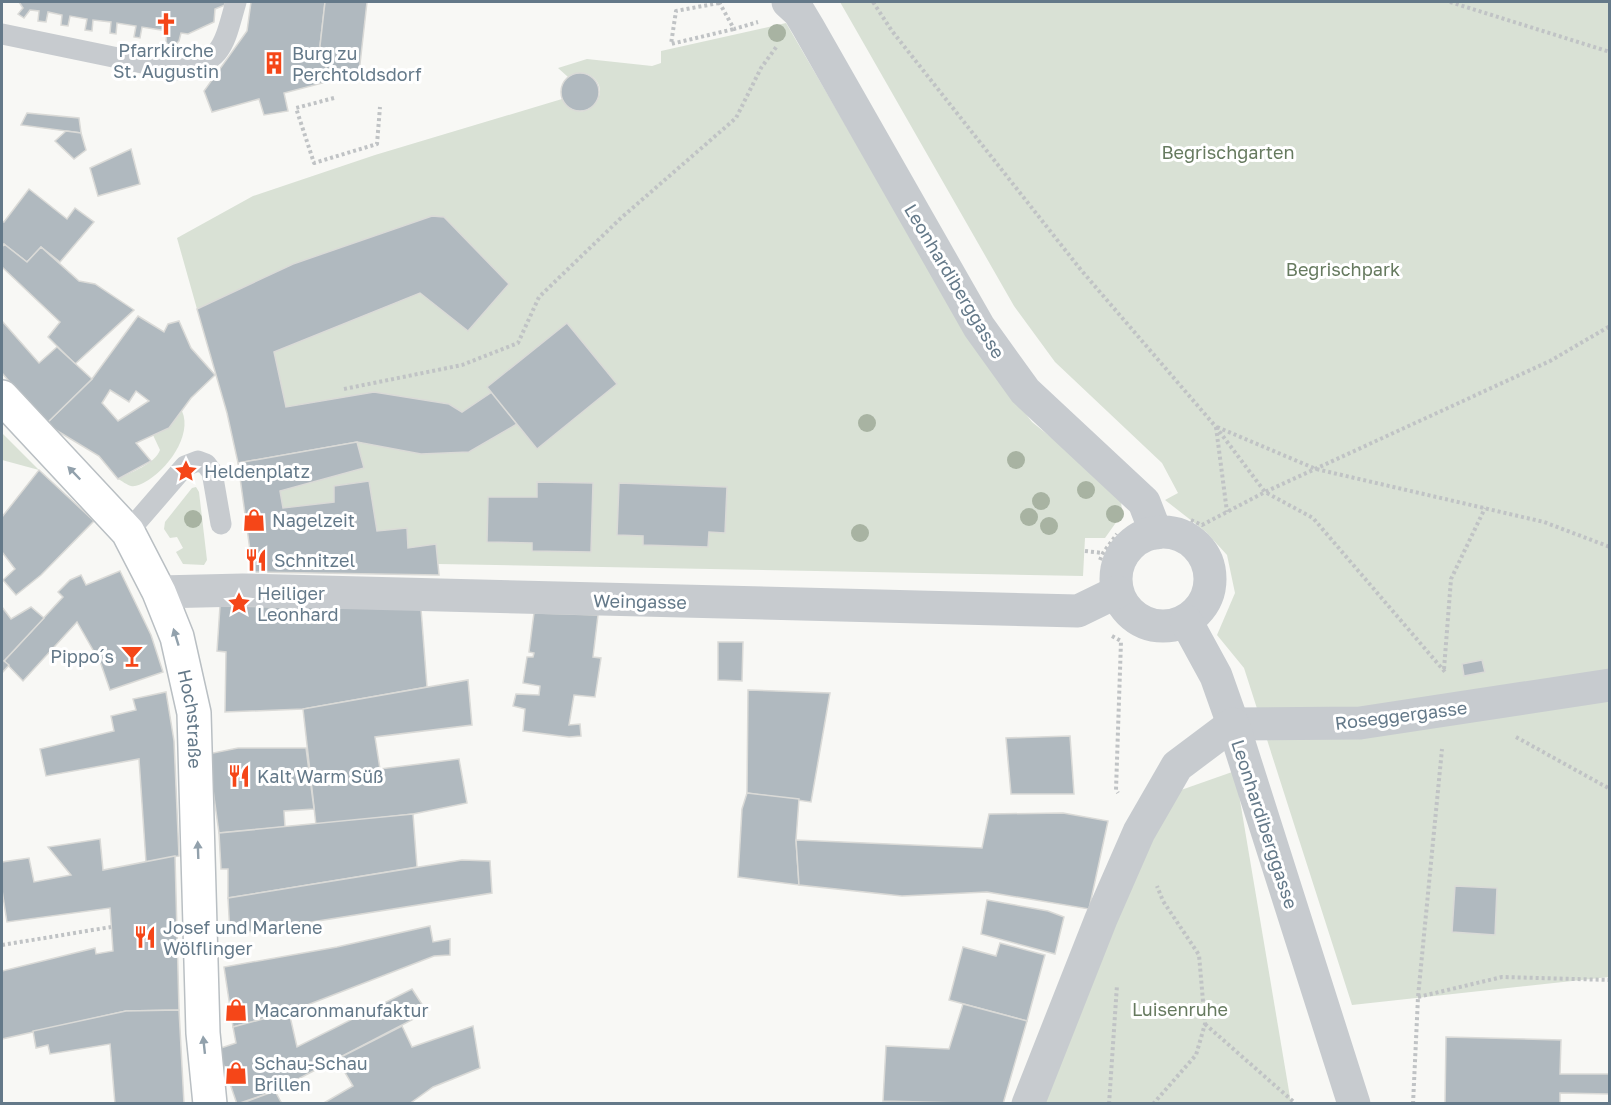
<svg xmlns="http://www.w3.org/2000/svg" width="1611" height="1105" font-family="'Golos Text',sans-serif">
  <style>
    .green { fill: #d9e1d5 }
    .building { fill: #b0b9bf; stroke: #dadad7; stroke-width: 1.5; fill-rule: evenodd }
    .lines { fill: none; stroke-linecap: round; stroke-linejoin: round }
    .secondary-casing { stroke: #b9bfc3; stroke-width: 36 }
    .path { stroke: #c0c3c5; stroke-width: 4; stroke-dasharray: 3 3; stroke-linecap: butt }
    .lane { stroke: #c7cbcf; stroke-width: 21 }
    .street { stroke: #c7cbcf; stroke-width: 33 }
    .secondary { stroke: #fff; stroke-width: 33 }
    .tree { fill: #a8b3a2 }
    .oneway { fill: #92a1ac }
    .labels { text-anchor: middle; dominant-baseline: central; stroke-width: 6; stroke-linejoin: round; paint-order: stroke }
    .poi-label { font-size: 18px; fill: #647989; stroke: #fff; text-anchor: start }
    .park-label { font-size: 18px; fill: #667a5f; stroke: #fff }
    .street-label { font-size: 18px; fill: #647989; stroke: #fff }
  </style>
  <rect width="100%" height="100%" fill="#f8f8f5"/>
  <!-- green -->
  <g class="green">
    <polygon points="840,2 1609,2 1609,977 1352,1005 1244,668 1217,635 1235,593 1227,555 1206,532 1165,500 1178,493 1162,463 1055,362 1014,306"/>
    <path d="M786,23L976,349L1032,422L1104,480L1121,499L1122,514L1105,538H1085L1083,576L438,564L436,544L408,548L406,528L377,531L334,486V502L283,508L280,491L364,468L357,442L421,454L469,452L517,424L617,384L567,323L488,387L492,392L462,412L449,404L374,392L286,407L274,352L420,293L468,331L509,284L444,217L432,216L293,264L197,309L177,238L253,196L375,155L562,99C582,131 616,92 591,76C583,71 575,73 568,77L558,68L587,59L652,66L661,63V51Z"/>
    <path d="M182,411C193,436 166,471 145,482C141,484 136,487 131,486C127,485 122,481 118,479C131,472 155,464 160,450L153,435L169,428Z"/>
    <polygon points="2,433 39,470 2,460"/>
    <polygon points="196,487 199,492 207,560 204,565 183,564 176,552 183,548 177,537 170,538 164,529 165,522 192,488"/>
    <polygon points="1235,771 1291,1103 1041,1104 1164,796"/>
  </g>
  <!-- building -->
  <g class="building">
    <polygon points="19,2 225,2 225,5 215,9 214,22 188,34 181,33 179,41 174,46 168,45 166,42 167,31 142,27 140,38 134,37 136,26 117,23 116,34 110,33 111,22 93,20 92,31 85,30 87,19 70,16 68,26 61,25 62,15 48,12 46,22 38,21 39,11 30,10 24,18 18,14 23,8"/>
    <polygon points="251,2 325,2 320,46 330,81 284,93 288,111 264,115 259,99 212,112 204,91 247,31"/>
    <polygon points="325,2 367,2 359,73 330,81 320,46"/>
    <circle cx="580" cy="92" r="19"/>
    <polygon points="27,113 79,118 81,133 21,125"/>
    <polygon points="66,131 81,133 86,150 74,159 55,141"/>
    <polygon points="131,149 140,184 98,196 90,168"/>
    <polygon points="29,189 67,219 75,208 94,222 60,262 41,247 27,262 4,244 2,247 2,221 4,222"/>
    <polygon points="432,216 444,217 509,284 468,331 420,293 274,352 286,407 374,392 449,404 462,412 492,392 517,424 469,452 421,454 357,442 238,463 227,413 197,309 293,264"/>
    <polygon points="4,244 27,262 41,247 79,281 95,284 134,310 75,364 48,337 60,322 2,267 2,247"/>
    <path d="M138,316L164,332L168,324L179,321L191,348L215,375L191,398L169,428L136,443L151,461L118,479L99,456L46,424L92,379ZM110,390L129,402L136,391L149,401L118,421L102,403Z"/>
    <polygon points="2,321 39,363 57,347 92,379 46,424 2,373"/>
    <polygon points="567,323 617,384 537,449 487,387"/>
    <polygon points="357,442 364,468 280,491 283,508 334,502 334,486 369,481 377,531 407,528 408,548 436,544 439,575 253,572 238,463"/>
    <polygon points="39,470 94,521 41,575 16,595 3,580 15,569 2,552 2,517"/>
    <polygon points="537,482 593,483 591,552 532,551 532,543 487,542 488,497 537,497"/>
    <polygon points="619,483 727,487 725,533 709,532 708,547 643,545 643,536 617,535"/>
    <polygon points="120,571 151,635 163,672 110,690 101,664 77,622 23,681 4,661 63,597 58,592 70,580 81,575 86,585"/>
    <polygon points="220,606 421,609 427,687 303,709 225,712 226,652 217,651"/>
    <polygon points="2,607 11,619 31,607 44,618 4,661 9,665 2,673"/>
    <polygon points="534,613 598,615 593,657 601,658 595,697 574,695 569,725 580,724 581,736 569,737 523,731 525,709 513,706 516,694 539,695 540,686 523,683 527,657 533,657 534,653 529,652"/>
    <polygon points="718,642 743,642 742,681 718,680"/>
    <polygon points="1482,660 1485,672 1464,676 1462,664"/>
    <polygon points="468,680 472,725 375,737 380,769 459,759 467,803 413,814 316,825 303,709"/>
    <polygon points="748,690 830,693 811,802 747,793"/>
    <polygon points="166,692 174,741 179,856 146,862 139,759 46,776 40,749 114,731 111,716 136,710 133,699"/>
    <polygon points="1070,736 1074,794 1011,794 1006,738"/>
    <polygon points="238,748 306,748 314,809 284,811 285,827 219,833 208,754"/>
    <polygon points="747,793 799,799 796,840 799,885 738,877 742,809"/>
    <polygon points="1063,813 1108,821 1089,909 987,892 902,896 799,885 796,840 982,848 989,814"/>
    <polygon points="413,814 417,867 228,898 228,869 221,869 219,833"/>
    <polygon points="100,839 103,870 175,856 179,1010 126,1011 2,1039 2,971 95,948 96,954 113,951 110,908 7,922 2,890 2,862 29,858 34,882 71,875 48,847"/>
    <polygon points="462,860 490,861 492,893 230,935 228,898"/>
    <polygon points="1455,886 1497,888 1495,935 1452,932"/>
    <polygon points="987,900 1048,911 1064,917 1055,954 981,934"/>
    <polygon points="430,926 433,942 450,939 450,955 434,956 289,1012 233,1027 224,967 337,947"/>
    <polygon points="1000,943 1045,955 1027,1021 949,1000 963,947 996,956"/>
    <polygon points="412,989 427,1012 275,1091 237,1104 218,1049 236,1043 233,1027 289,1012 297,1047"/>
    <polygon points="963,1004 1027,1021 1003,1104 883,1101 886,1046 949,1049"/>
    <polygon points="179,1010 184,1104 115,1104 110,1044 50,1054 48,1045 36,1048 33,1031 126,1011"/>
    <polygon points="402,1026 412,1047 473,1026 480,1068 433,1087 409,1104 322,1104 353,1086 337,1059"/>
    <polygon points="1446,1037 1561,1040 1560,1074 1610,1074 1610,1094 1560,1093 1560,1104 1445,1104"/>
    <polygon points="275,1091 282,1104 240,1104"/>
  </g>
  <g class="lines">
    <!-- secondary casing -->
    <g class="secondary-casing">
      <g id="secondary">
        <path id="s1" d="M2,397L128,532L159,592L177,637L194,713L203,1033L210,1104"/>
      </g>
    </g>
    <!-- path -->
    <g class="path">
      <polyline points="719,2 734,29 758,22"/>
      <polyline points="873,2 892,31 1081,270 1216,427 1265,492 1313,518 1445,672"/>
      <polyline points="1450,2 1610,52"/>
      <polyline points="719,3 676,11 671,44 734,29"/>
      <polyline points="334,98 296,108 314,163 377,144 380,107"/>
      <polyline points="344,389 462,365 518,343 539,297 621,218 736,118 761,68 777,46"/>
      <polyline points="1216,427 1227,512"/>
      <polyline points="1217,427 1316,469 1544,522 1610,547"/>
      <polyline points="1191,520 1202,525 1265,492 1550,361 1610,326"/>
      <polyline points="1085,551 1103,553"/>
      <polyline points="1100,560 1103,553 1117,534"/>
      <polyline points="1112,636 1121,641 1116,790 1118,793"/>
      <polyline points="1444,669 1451,579 1485,508"/>
      <polyline points="1516,737 1610,789"/>
      <polyline points="2,945 111,927"/>
      <polyline points="1418,997 1502,977 1610,980"/>
      <polyline points="1205,1024 1296,1104"/>
      <polyline points="1109,1104 1117,985"/>
      <polyline points="1153,1104 1196,1055 1205,1024 1199,955 1163,901 1157,886"/>
      <polyline points="1413,1104 1418,997 1442,749"/>
    </g>
    <!-- lane -->
    <g class="lane">
      <path d="M2,34L176,70C224,63 224,43 236,2"/>
      <polyline points="128,532 185,466 198,461 206,464 212,472 221,524"/>
    </g>
    <!-- street -->
    <g class="street">
      <polyline points="788,2 799,12 808,27 979,327 1025,391 1144,502 1156,533"/>
      <circle cx="1163" cy="579" r="47"/>
      <polyline points="159,592 243,590 1078,611 1117,592"/>
      <polyline points="1186,621 1216,676 1233,724 1360,723 1610,685"/>
      <polyline points="1028,1104 1101,919 1139,832 1177,766 1233,724 1354,1104"/>
    </g>
    <!-- secondary -->
    <use href="#secondary" class="secondary"/>
  </g>
  <!-- trees -->
  <g class="tree">
    <circle cx="777" cy="33" r="9"/>
    <circle cx="867" cy="423" r="9"/>
    <circle cx="1016" cy="460" r="9"/>
    <circle cx="1086" cy="490" r="9"/>
    <circle cx="1041" cy="501" r="9"/>
    <circle cx="1115" cy="514" r="9"/>
    <circle cx="1029" cy="517" r="9"/>
    <circle cx="193" cy="519" r="9"/>
    <circle cx="1049" cy="526" r="9"/>
    <circle cx="860" cy="533" r="9"/>
  </g>
  <!-- one-way arrows -->
  <defs><path id="oneway-solid" d="M-6-.8H1V-3.2L6.5 0L1 3.2V.8H-6Z" transform="scale(1.5)"/></defs>
  <g class="oneway">
    <use href="#oneway-solid" transform="translate(74 473) rotate(-134)"/>
    <use href="#oneway-solid" transform="translate(176 637) rotate(-107)"/>
    <use href="#oneway-solid" transform="translate(198 850) rotate(-92)"/>
    <use href="#oneway-solid" transform="translate(204 1045) rotate(-96)"/>
  </g>
  <!-- icons -->
  <defs>
    <g id="church-bare" transform="scale(1.8)"><path d="M-1.2-6h2.4v3.5h3.3v2.4h-3.3V6h-2.4V-.1h-3.3v-2.4h3.3Z" fill="#f54618" stroke="#fff" stroke-width="2.5" paint-order="stroke"/></g>
    <g id="building-bare" transform="scale(1.8)"><path d="M-4-6H4V6H1V3H-1V6H-4ZM-2.5-4.3h1.7v1.8h-1.7ZM.8-4.3h1.7v1.8H.8ZM-2.5-1h1.7V.8h-1.7ZM.8-1h1.7V.8H.8Z" fill="#f54618" stroke="#fff" stroke-width="2.5" paint-order="stroke"/></g>
    <g id="sight-bare" transform="scale(1.8)"><path d="M0-6L1.8-2.2L6-1.7L2.9 1.2L3.7 5.4L0 3.3L-3.7 5.4L-2.9 1.2L-6-1.7L-1.8-2.2Z" fill="#f54618" stroke="#fff" stroke-width="2.5" paint-order="stroke"/></g>
    <g id="shop-bare" transform="scale(1.8)"><path d="M-5-2.5h2.3a2.7 3.5 0 0 1 5.4 0H5L5.5 6h-11ZM-1.5-2.5h3a1.5 2.3 0 0 0-3 0Z" fill="#f54618" stroke="#fff" stroke-width="2.5" paint-order="stroke"/></g>
    <g id="restaurant-bare" transform="scale(1.8)"><path d="M-5-6h1v4h1v-4h1v4h1v-4h1v5L-1.5 .5V6h-2V.5L-5-1ZM5-6V6H3V1.5H1.5Q1.5-4 5-6Z" fill="#f54618" stroke="#fff" stroke-width="2.5" paint-order="stroke"/></g>
    <g id="bar-bare" transform="scale(1.8)"><path d="M-6-5H6L.8 .8V4.5H3.5V6h-7V4.5H-.8V.8Z" fill="#f54618" stroke="#fff" stroke-width="2.5" paint-order="stroke"/></g>
  </defs>
  <g fill-rule="evenodd">
    <use href="#church-bare" x="166" y="24"/>
    <use href="#building-bare" x="274" y="63"/>
    <use href="#sight-bare" x="186" y="471"/>
    <use href="#shop-bare" x="254" y="520"/>
    <use href="#restaurant-bare" x="256" y="560"/>
    <use href="#sight-bare" x="239" y="603"/>
    <use href="#bar-bare" x="132" y="656"/>
    <use href="#restaurant-bare" x="239" y="776"/>
    <use href="#restaurant-bare" x="145" y="937"/>
    <use href="#shop-bare" x="236" y="1010"/>
    <use href="#shop-bare" x="236" y="1073"/>
  </g>
  <g class="labels">
    <!-- poi labels -->
    <g class="poi-label">
      <text x="166" y="50" text-anchor="middle">Pfarrkirche<tspan x="166" dy="21">St. Augustin</tspan></text>
      <text x="292" y="53">Burg zu<tspan x="292" dy="21">Perchtoldsdorf</tspan></text>
      <text x="204" y="471">Heldenplatz</text>
      <text x="272" y="520">Nagelzeit</text>
      <text x="274" y="560">Schnitzel</text>
      <text x="257" y="593">Heiliger<tspan x="257" dy="21">Leonhard</tspan></text>
      <text x="114" y="656" text-anchor="end">Pippo´s</text>
      <text x="257" y="776">Kalt Warm Süß</text>
      <text x="163" y="927">Josef und Marlene<tspan x="163" dy="21">Wölflinger</tspan></text>
      <text x="254" y="1010">Macaronmanufaktur</text>
      <text x="254" y="1063">Schau-Schau<tspan x="254" dy="21">Brillen</tspan></text>
    </g>
    <!-- park labels -->
    <g class="park-label">
      <text x="1228" y="152">Begrischgarten</text>
      <text x="1343" y="269">Begrischpark</text>
      <text x="1180" y="1009">Luisenruhe</text>
    </g>
    <!-- street labels -->
    <g class="street-label">
      <text transform="translate(955 281) rotate(59)">Leonhardiberggasse</text>
      <text transform="translate(640 601) rotate(1)">Weingasse</text>
      <text transform="translate(1401 715) rotate(-7)">Roseggergasse</text>
      <text stroke="none"><textPath href="#s1" startOffset="384">Hochstraße</textPath></text>
      <text transform="translate(1265 824) rotate(72)">Leonhardiberggasse</text>
    </g>
  </g>
  <!-- border -->
  <rect width="1611" height="1105" fill="none" stroke="#647989" stroke-width="6"/>
</svg>
